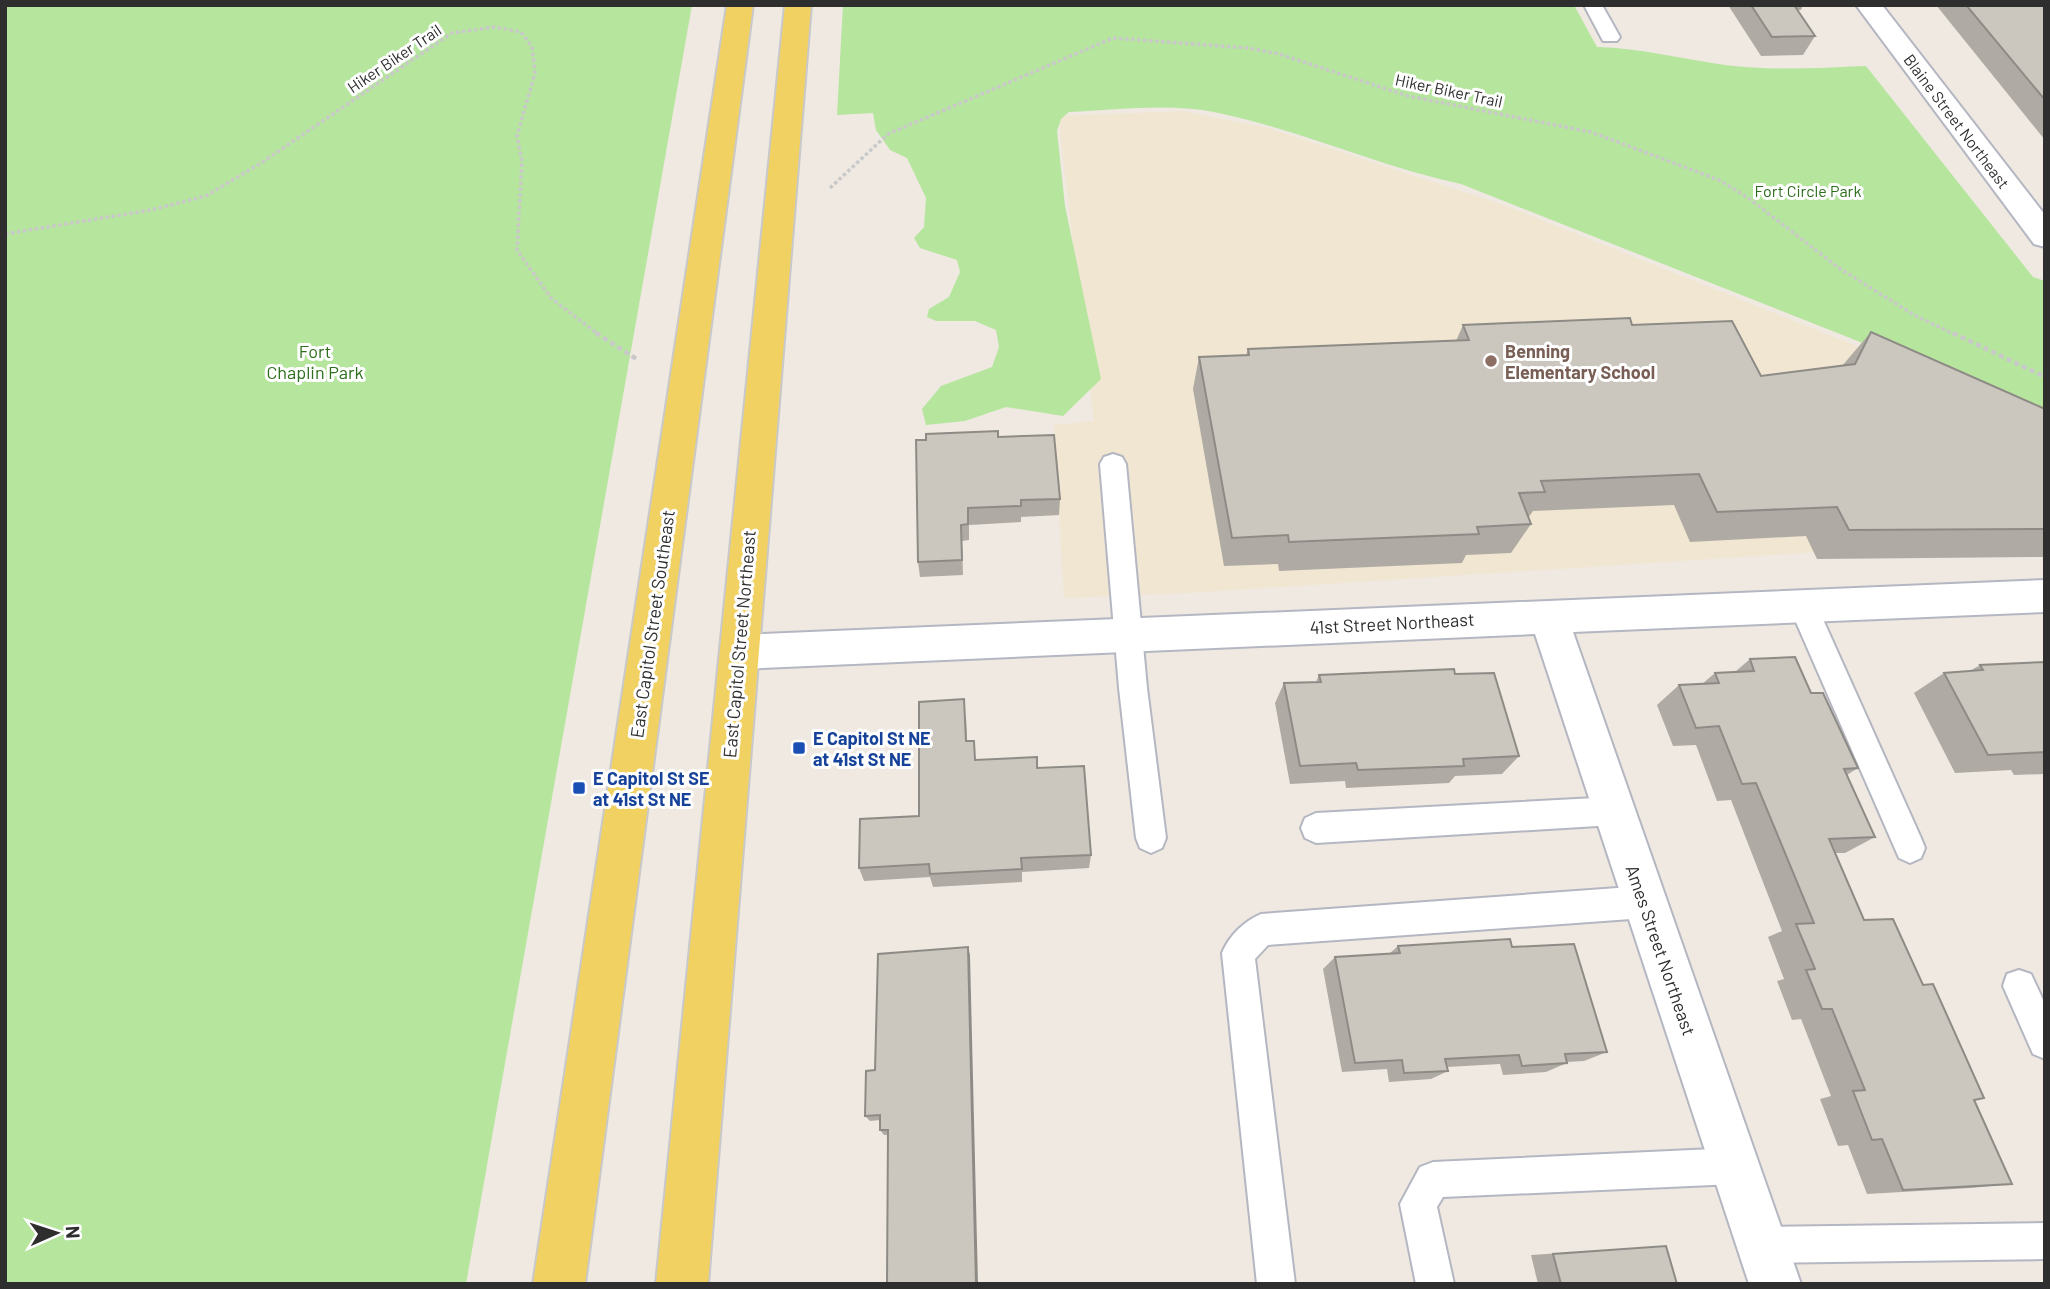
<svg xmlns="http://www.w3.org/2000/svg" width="2050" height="1289" font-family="Barlow,sans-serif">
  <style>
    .education { fill: #f0e6d1 }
    .green { fill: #b6e59e }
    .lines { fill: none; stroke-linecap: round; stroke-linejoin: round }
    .service-casing { stroke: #b4b7c1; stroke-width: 4 }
    .minor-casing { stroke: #b4b7c1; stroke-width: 4 }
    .primary-casing { stroke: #c9c9c9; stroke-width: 4 }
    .path-far1 { stroke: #c9c9c9; stroke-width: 3.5; stroke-dasharray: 3.5 2.5; stroke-linecap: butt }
    .path { stroke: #c9c9c9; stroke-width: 4.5; stroke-dasharray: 5 3.5; stroke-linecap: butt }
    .service { fill: #fff; fill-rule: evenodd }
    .minor { fill: #fff; fill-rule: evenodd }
    .primary { fill: #f2d163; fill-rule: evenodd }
    .wall { fill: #afaba4 }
    .shaded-wall { fill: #8e8b86 }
    .building { fill: #cbc7bf; stroke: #8e8b86; stroke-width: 2 }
    .education-dot { fill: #8d6e63; stroke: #fff; stroke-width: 2.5 }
    .transit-dot { fill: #1a4fb4; stroke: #fff; stroke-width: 2.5 }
    .labels { text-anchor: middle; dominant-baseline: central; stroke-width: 6; stroke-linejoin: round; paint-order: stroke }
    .far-street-label { font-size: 16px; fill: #2e2e2e; stroke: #fff }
    .far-park-label { font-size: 16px; fill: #2c6e1b; stroke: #fff }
    .park-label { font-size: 18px; fill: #2c6e1b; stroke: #fff }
    .education-label { font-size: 18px; font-weight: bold; fill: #785e54; stroke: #fff; text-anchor: start }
    .street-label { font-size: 18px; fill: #2e2e2e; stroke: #fff }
    .transit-label { font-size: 18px; font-weight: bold; fill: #164399; stroke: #fff; text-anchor: start }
  </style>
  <rect width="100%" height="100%" fill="#efe9e1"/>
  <!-- education -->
  <polygon class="education" points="1183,111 1268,128 1504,205 2045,421 1851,550 1189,593 1064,598 1054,425 1094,421 1058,116"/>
  <!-- green -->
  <g class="green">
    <polygon points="5,5 692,5 466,1284 5,1284"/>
    <path d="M843,5H1574L1597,47C1641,48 1682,59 1725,65C1772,71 1819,68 1866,66L2033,277L2045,281V419L1984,391L1461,184C1377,166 1298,129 1214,112C1167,103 1117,110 1069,112L1061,119L1057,131L1065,206L1101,379L1063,416L1006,407L965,421L926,425L922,409L941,386L992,367L999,347L996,330L975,321H936L927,317L929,309L949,297L960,272L957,260L920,248L914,238L924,227L926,198L907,158L890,150L876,130L873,113L837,115Z"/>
  </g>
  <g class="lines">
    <!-- service casing -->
    <g class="service-casing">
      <g id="service">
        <polygon points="1584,5 1602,5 1620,37 1617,41 1603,41"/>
        <polygon points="1113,454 1122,457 1126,464 1147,688 1166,838 1162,848 1151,853 1140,848 1136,838 1119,688 1100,464 1104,457"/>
        <polygon points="1803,594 1813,598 1817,606 1921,838 1925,848 1921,858 1910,863 1899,858 1789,606 1793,598"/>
        <polygon points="1614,797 1625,801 1629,811 1625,821 1614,825 1316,843 1305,838 1301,828 1305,818 1316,813"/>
        <path d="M1645,886L1656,891L1661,902L1656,913L1645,918L1268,945L1255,959L1295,1284H1257L1222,953C1229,936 1244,921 1261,914Z"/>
        <polygon points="2019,970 2031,974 2045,1004 2045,1059 2033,1054 2003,986 2007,974"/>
        <polygon points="1735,1148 1748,1153 1753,1166 1748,1179 1735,1184 1443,1197 1437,1207 1454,1284 1416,1284 1400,1204 1420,1167 1433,1162"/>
        <polygon points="2045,1223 2045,1259 1761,1263 1748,1258 1743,1245 1748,1232 1761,1227"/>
      </g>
    </g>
    <!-- minor casing -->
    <g class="minor-casing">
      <g id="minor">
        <polygon points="1856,5 1882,5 2045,215 2045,247 2034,244"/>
        <polygon points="2045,580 2045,612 1573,632 1801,1284 1749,1284 1535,634 739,669 725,664 720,652 725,640 739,635"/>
      </g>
    </g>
    <!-- primary casing -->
    <g class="primary-casing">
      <g id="primary">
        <polygon points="727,5 753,5 585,1284 533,1284"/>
        <polygon points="785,5 811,5 708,1284 656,1284"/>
      </g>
    </g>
    <!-- path-far1 -->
    <g class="path-far1">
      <polyline points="830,188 888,134 1113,38 1248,48 1279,54 1408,96 1591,132 1719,180 1747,197 1839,268 1914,315 1956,335"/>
      <polyline points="5,234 151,210 206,196 261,163 452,33 494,27 521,32 532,47 535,73 517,136 522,161 517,250 551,298 599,335"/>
    </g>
    <!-- path -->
    <g class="path">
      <polyline points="596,333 638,360"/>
      <polyline points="1953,333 2045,377"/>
    </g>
    <!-- service -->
    <use href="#service" class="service"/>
    <!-- minor -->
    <use href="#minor" class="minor"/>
    <!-- primary -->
    <use href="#primary" class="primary"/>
  </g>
  <!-- wall -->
  <g class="wall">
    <polygon points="1728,5 1803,5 1801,10 1797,10 1815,36 1803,55 1761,56"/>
    <polygon points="1936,5 2045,5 2045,140"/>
    <polygon points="1463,325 1632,325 1761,376 1842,366 1871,332 2045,409 2045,557 1817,559 1806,536 1690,542 1674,505 1533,511 1528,518 1531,524 1511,553 1466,555 1462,563 1279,571 1278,564 1224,566 1193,389 1199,357 1246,355 1248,349 1456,341"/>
    <polygon points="998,437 1060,499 1059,515 1021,517 1021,522 969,525 969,540 962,541 963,575 920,577 918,562 926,440"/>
    <polygon points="1750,659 1811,693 1858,768 1847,775 1875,837 1845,853 1835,853 1864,920 1975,1100 2012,1184 1971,1188 1867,1194 1848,1145 1838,1146 1820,1099 1831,1096 1801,1019 1792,1020 1777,981 1784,979 1768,937 1782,931 1731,800 1717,801 1696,745 1673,746 1657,705 1679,685 1702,684 1715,673 1735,672"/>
    <polygon points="2045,662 2045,774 2014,775 2011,770 1955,773 1914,693 1944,673 1970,671 1980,665"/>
    <polygon points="1455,674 1519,756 1502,774 1455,776 1449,783 1346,788 1345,781 1290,784 1275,703 1284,683 1316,682 1319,675"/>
    <polygon points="966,716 967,741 976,760 1037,768 1091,855 1089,868 1022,872 1022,882 933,887 930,877 864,881 859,868 919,816"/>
    <polygon points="1398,946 1512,947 1607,1052 1584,1061 1567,1062 1567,1063 1546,1072 1503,1075 1500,1064 1447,1067 1448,1071 1431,1079 1389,1082 1387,1069 1342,1072 1323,969 1335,957 1389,954"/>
    <polygon points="968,947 970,956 888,1135 884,1135 880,1130 880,1120 870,1121 865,1116 875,1070"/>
    <polygon points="1639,1248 1677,1284 1538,1284 1531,1255"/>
  </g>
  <!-- shaded-wall -->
  <polygon class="shaded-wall" points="968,947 970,956 978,1284 976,1284"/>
  <!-- building -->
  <g class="building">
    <polygon points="1751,5 1794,5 1815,36 1772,37"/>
    <polygon points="1966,5 2045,5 2045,100"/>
    <polygon points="1630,318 1632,325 1732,321 1761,376 1855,364 1871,332 2045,409 2045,529 1849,530 1837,507 1717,512 1699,474 1541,481 1545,492 1519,493 1531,524 1477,527 1479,534 1289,542 1288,535 1232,538 1199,357 1249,355 1248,349 1469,340 1463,325"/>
    <polygon points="998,431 998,437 1054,435 1060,499 1021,500 1021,506 968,508 968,524 961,525 962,560 918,562 916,440 926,440 926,434"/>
    <polygon points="1795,657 1811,693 1823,693 1858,768 1844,769 1875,837 1829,839 1864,920 1893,919 1923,985 1933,984 1984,1098 1974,1100 2012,1184 1903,1190 1882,1139 1872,1140 1853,1091 1865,1090 1832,1009 1822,1009 1806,970 1815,969 1796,924 1814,923 1756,783 1742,784 1719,726 1696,728 1679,685 1719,683 1715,673 1754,671 1750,659"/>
    <polygon points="2045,662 2045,752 1988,755 1944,673 1983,670 1980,665"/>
    <polygon points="1454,669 1455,674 1494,673 1519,756 1463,759 1464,766 1358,770 1356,763 1300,766 1284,683 1321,682 1319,675"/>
    <polygon points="964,699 966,741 974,741 975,760 1037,757 1037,768 1084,766 1091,855 1021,858 1022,869 930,874 929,864 859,868 860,819 919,816 919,702"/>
    <polygon points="1510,939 1512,947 1574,944 1607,1052 1565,1054 1567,1063 1522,1066 1519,1055 1445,1059 1448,1071 1404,1073 1402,1060 1355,1063 1335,957 1400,953 1398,946"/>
    <polygon points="968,947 976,1284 887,1284 888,1130 880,1130 880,1115 865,1116 866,1071 875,1070 878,954"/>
    <polygon points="1666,1246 1677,1284 1561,1284 1553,1254"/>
  </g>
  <!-- markers -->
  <circle class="education-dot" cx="1491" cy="361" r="7"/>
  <g class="transit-dot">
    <rect x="792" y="741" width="14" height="14" rx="3.5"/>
    <rect x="572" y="781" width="14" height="14" rx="3.5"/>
  </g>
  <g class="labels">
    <!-- far-street labels -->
    <g class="far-street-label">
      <text transform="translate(394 58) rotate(-34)">Hiker Biker Trail</text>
      <text transform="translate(1449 90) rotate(12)">Hiker Biker Trail</text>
      <text transform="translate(1957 121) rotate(53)">Blaine Street Northeast</text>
    </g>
    <!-- far-park labels -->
    <g class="far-park-label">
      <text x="1808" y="190">Fort Circle Park</text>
    </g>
    <!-- park labels -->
    <g class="park-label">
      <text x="315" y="351">Fort<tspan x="315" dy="21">Chaplin Park</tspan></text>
    </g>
    <!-- education labels -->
    <g class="education-label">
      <text x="1505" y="351">Benning<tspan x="1505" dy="21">Elementary School</tspan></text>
    </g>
    <!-- street labels -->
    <g class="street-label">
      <text transform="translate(1392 623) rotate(-3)">41st Street Northeast</text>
      <text transform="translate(652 624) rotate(-82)">East Capitol Street Southeast</text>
      <text transform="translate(739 644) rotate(-85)">East Capitol Street Northeast</text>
      <text transform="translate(1661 950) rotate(71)">Ames Street Northeast</text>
    </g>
    <!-- transit labels -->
    <g class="transit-label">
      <text x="813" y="738">E Capitol St NE<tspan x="813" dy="21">at 41st St NE</tspan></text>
      <text x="593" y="778">E Capitol St SE<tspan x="593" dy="21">at 41st St NE</tspan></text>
    </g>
  </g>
  <!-- border -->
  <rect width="2050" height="1289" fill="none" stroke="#2e2e2e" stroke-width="14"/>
  <!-- north arrow -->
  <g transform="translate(56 1233) rotate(87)" stroke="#ffffff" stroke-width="5" paint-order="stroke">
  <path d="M0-5L12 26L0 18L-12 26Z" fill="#2e2e2e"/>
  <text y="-10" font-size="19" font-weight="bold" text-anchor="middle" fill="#2e2e2e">N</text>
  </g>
</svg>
